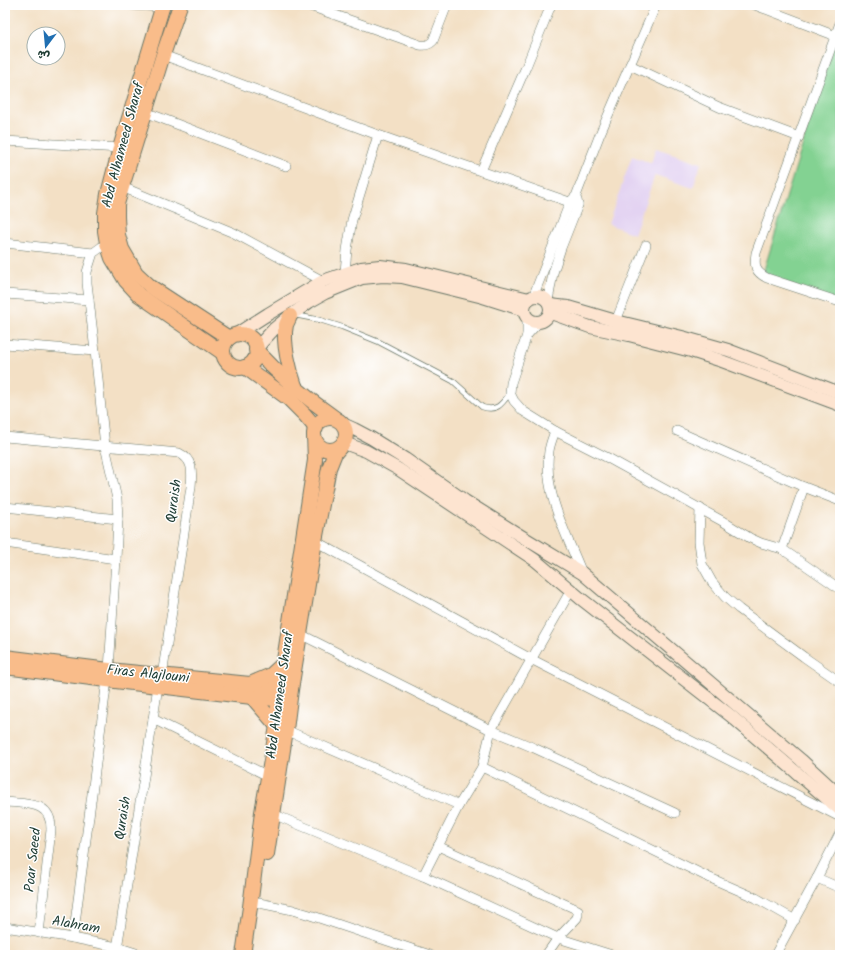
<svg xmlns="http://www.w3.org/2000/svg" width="845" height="960" font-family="Kalam,'Playpen Sans Arabic',sans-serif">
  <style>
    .built { fill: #e3d3f2 }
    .green { fill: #83d292; stroke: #518863 }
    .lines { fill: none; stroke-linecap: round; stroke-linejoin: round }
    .lane-casing { stroke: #697667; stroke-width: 6 }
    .street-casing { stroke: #697667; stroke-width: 10 }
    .secondary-casing { stroke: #697667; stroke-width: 14 }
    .primary-casing { stroke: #697667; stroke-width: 16 }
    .lane { stroke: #fff; stroke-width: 4.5 }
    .street { stroke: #fff; stroke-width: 9 }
    .secondary { stroke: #fde4d0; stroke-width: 12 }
    .primary { stroke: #f9bc8a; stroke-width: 14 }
    .labels { text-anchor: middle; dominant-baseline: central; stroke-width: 3; stroke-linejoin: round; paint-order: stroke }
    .street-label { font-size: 14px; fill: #1f3d34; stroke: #fff }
  </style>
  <rect width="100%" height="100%" fill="#fff"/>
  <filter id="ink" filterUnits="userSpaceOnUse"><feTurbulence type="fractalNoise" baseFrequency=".025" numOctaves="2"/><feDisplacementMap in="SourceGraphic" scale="8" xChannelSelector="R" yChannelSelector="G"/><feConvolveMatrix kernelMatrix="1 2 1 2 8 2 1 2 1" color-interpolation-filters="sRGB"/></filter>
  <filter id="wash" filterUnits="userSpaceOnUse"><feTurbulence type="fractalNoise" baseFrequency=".012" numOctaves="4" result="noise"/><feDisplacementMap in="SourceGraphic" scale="16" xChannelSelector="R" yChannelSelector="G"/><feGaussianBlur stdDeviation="0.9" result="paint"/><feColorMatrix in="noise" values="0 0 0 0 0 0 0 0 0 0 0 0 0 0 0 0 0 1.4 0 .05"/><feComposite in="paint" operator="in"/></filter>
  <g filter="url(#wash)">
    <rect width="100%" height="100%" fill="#f3e0c5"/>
    <!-- built -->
    <polygon class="built" points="656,148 701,163 693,188 655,175 634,234 608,224 632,156 651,163"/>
    <!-- green -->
    <polygon class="green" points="840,23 840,306 763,273"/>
  </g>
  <g filter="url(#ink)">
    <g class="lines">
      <!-- lane casing -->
      <g class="lane-casing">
        <path id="lane" d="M295,315L320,320L342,327L379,342L453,381L482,407C497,412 502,404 510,393"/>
      </g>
      <!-- street casing -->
      <g class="street-casing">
        <g id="street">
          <polyline points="130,5 162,7"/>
          <path d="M307,5L420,45C426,46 429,45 433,41L447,5"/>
          <polyline points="755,5 836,36"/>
          <path d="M840,23L756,253C754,266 755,272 767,278L840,302"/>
          <polyline points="163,55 378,135 578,205"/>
          <polyline points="630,65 719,107 799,137"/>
          <polyline points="145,112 286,166"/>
          <polyline points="5,141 120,148"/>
          <polyline points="481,171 526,67 551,5"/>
          <polyline points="122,187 234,233 323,281"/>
          <polyline points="5,243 93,253"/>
          <polyline points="107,243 93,253 87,272 87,283 95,351 105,446 117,499 118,519 116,559 109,670"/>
          <polyline points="345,272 347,250 352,220 378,135"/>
          <polyline points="5,294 89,300"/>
          <polyline points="533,297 570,202 576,196 600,134 656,5"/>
          <polyline points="548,301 553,273 561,248 578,205 577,200"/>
          <polyline points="527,318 527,335 511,383 510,393 514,401 523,411 555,431 608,458 724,522 750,538 761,543 782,549 840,589"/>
          <polyline points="616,321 646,245"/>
          <polyline points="527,335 538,323"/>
          <polyline points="5,344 95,351"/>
          <path d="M555,431C553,437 550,444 549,451C543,493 567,535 582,573"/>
          <polyline points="677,431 804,487 840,501"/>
          <path d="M5,437L179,453C194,460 192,473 191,487L162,676"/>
          <polyline points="5,507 118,519"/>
          <polyline points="700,508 699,542 702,564 712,582 725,597 739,609 804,657 840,682"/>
          <polyline points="315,541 531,659 840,817"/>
          <polyline points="5,543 116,559"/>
          <polyline points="782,549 804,487"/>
          <polyline points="300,634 491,730 532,747 675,813"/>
          <polyline points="153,719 268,776"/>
          <polyline points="286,730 459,805"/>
          <polyline points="482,767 708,877 756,898 795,920"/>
          <path d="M5,802C27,804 52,801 51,830L39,933"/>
          <polyline points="268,813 273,814 423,876 558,938 612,955"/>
          <polyline points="438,846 578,910 578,914 577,918 558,938 546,955"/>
          <polyline points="423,876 459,805 482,767 491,730 571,590"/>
          <polyline points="817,878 840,888"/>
          <polyline points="259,903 293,910 310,915 430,955"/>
          <polyline points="5,927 73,938 117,947 142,955"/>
          <polyline points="73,938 107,680"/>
          <polyline points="116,955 153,719 158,686"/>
          <polyline points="775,955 817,878 840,833"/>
        </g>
      </g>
      <!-- secondary casing -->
      <g class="secondary-casing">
        <g id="secondary">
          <circle cx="537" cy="309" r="13"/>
          <polyline points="550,305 568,307 616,321 682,337 728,350 840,393"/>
          <polyline points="551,313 590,327 629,335 691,351 719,360 840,405"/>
          <polyline points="235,335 268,314 323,281 361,268 380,266 406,269 529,299"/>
          <polyline points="256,350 262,342 274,329 290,316 309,302 325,293 362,278 383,276 402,277 483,297 524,310"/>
          <polyline points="343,424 354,429 371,438 405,459 465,501 521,536 582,573 801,760 840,796"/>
          <polyline points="344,443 366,451 398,469 535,560 580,598 731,716 840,810"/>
        </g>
      </g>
      <!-- primary casing -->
      <g class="primary-casing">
        <g id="primary">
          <polyline points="163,5 120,148 108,194 105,213 105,231 107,243 112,258 126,281 139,295 223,353"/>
          <polyline points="180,5 163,55 122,187 117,204 117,217 118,235 122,249 136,273 151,287 229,338"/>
          <path d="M290,316C289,319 287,322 286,325C282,342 290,372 296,389"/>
          <circle cx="240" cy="351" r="17"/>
          <path d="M256,350C280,376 306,398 335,418"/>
          <polyline points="245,367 289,399 305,415 316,428"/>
          <circle cx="330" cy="434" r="16"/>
          <polyline points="5,657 109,670 250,684 288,690"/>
          <polyline points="5,667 107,680 252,697 287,700"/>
          <polyline points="250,684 271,675 283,664"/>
          <polyline points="252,697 277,726"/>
          <polyline points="267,854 286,730 291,690 315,541 329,468 335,453 341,446"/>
          <polyline points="243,955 250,907 262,812 277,726 278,699 315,460 314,435"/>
        </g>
      </g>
      <!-- lane -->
      <use href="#lane" class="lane"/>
      <!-- street -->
      <use href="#street" class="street"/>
      <!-- secondary -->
      <use href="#secondary" class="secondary"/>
      <!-- primary -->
      <use href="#primary" class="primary"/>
    </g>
  </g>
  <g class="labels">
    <!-- street labels -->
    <g class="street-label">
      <text transform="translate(123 145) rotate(-75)">Abd Alhameed Sharaf</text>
      <text transform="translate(174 501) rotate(-82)">Quraish</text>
      <text transform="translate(148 674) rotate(6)">Firas Alajlouni</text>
      <text transform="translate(280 695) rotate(-82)">Abd Alhameed Sharaf</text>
      <text transform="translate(123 818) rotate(-81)">Quraish</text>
      <text transform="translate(33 860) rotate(-84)">Poar Saeed</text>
      <text transform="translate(76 925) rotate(10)">Alahram</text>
    </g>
  </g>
  <!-- margin -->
  <rect width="845" height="960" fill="none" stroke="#fff" stroke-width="20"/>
  <!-- north arrow -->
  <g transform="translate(46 46) rotate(196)"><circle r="19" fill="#ffffff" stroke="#a5b1ae"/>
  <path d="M0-3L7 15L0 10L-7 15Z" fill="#1f6fb2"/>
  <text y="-6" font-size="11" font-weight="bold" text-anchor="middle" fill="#1f3d34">ش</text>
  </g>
</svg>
